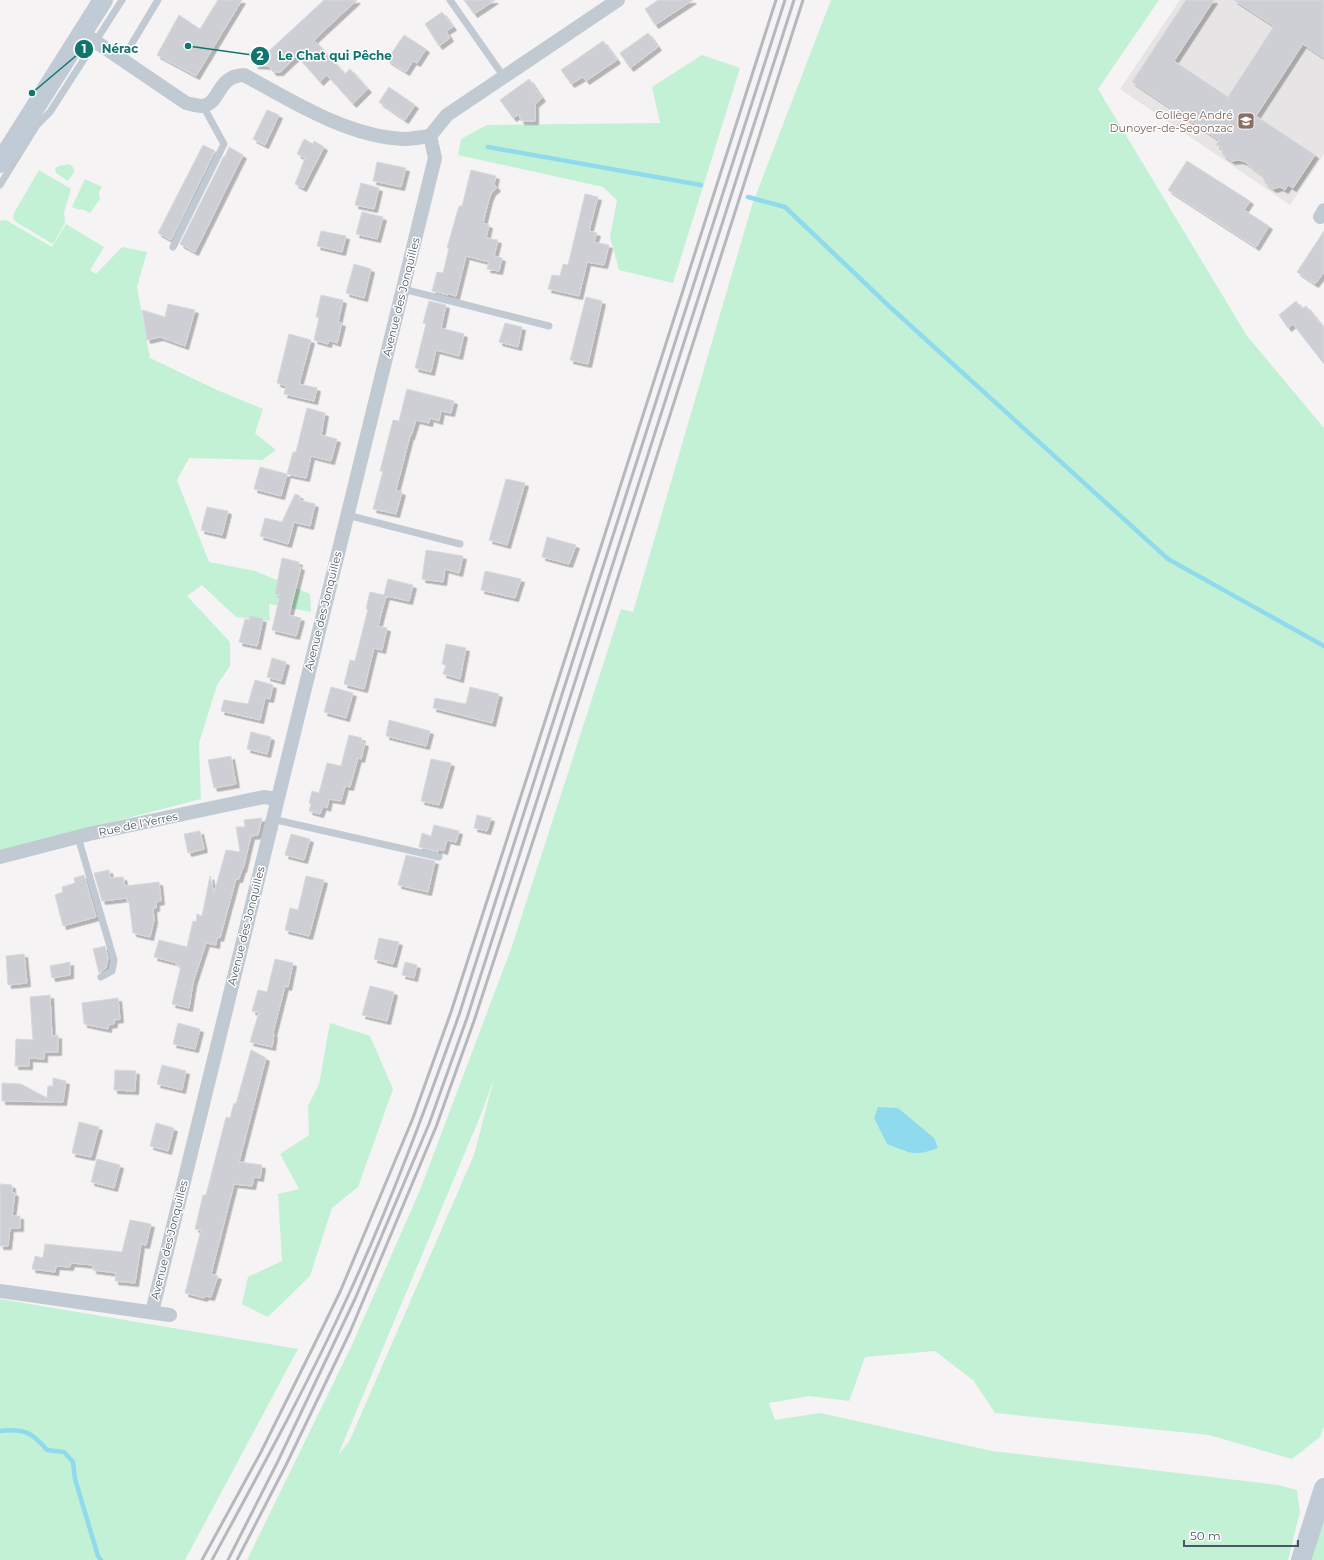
<svg xmlns="http://www.w3.org/2000/svg" width="1324" height="1560" font-family="Montserrat,sans-serif">
  <style>
    .education { fill: #e6e4e5 }
    .green { fill: #c3f1d5; fill-rule: evenodd }
    .water { fill: #90daee }
    .lines { fill: none; stroke-linecap: round; stroke-linejoin: round }
    .stream { stroke: #90daee; stroke-width: 4.5 }
    .building { fill: #cdcfd5; stroke: #d7d9de; filter: url(#shadow) }
    .lane { stroke: #c1cad2; stroke-width: 7 }
    .street { stroke: #c1cad2; stroke-width: 14 }
    .secondary { stroke: #c1cbd6; stroke-width: 20 }
    .rail { stroke: #b5b8bd; stroke-width: 3 }
    .labels { text-anchor: middle; dominant-baseline: central; stroke-width: 3; stroke-linejoin: round; paint-order: stroke }
    .education-label { font-size: 11px; fill: #785e54; stroke: #fff; text-anchor: end }
    .street-label { font-size: 11px; fill: #4a5661; stroke: #fff }
    .leader { fill: none; stroke: #0f766e; stroke-width: 1.5 }
    .callout-dot { fill: #0f766e; stroke: #fff; stroke-width: 1.5 }
    .mark-label { font-size: 12px; text-anchor: middle; font-weight: bold; fill: #fff }
    .callout-label { font-size: 12px; text-anchor: middle; font-weight: bold; fill: #0f766e; stroke: #fff; stroke-width: 3; stroke-linejoin: round; paint-order: stroke }
  </style>
  <defs>
    <filter id="shadow"><feDropShadow dx="3.5" dy="3.5" stdDeviation="0" flood-color="#0004"/></filter>
  </defs>
  <rect width="100%" height="100%" fill="#f5f3f3"/>
  <!-- education -->
  <polygon class="education" points="1180,0 1324,0 1324,154 1290,205 1120,89"/>
  <!-- green -->
  <g class="green">
    <path d="M831,0H1159L1098,89L1247,336L1324,428V1426L1320,1437L1292,1459L1209,1435L995,1413L974,1381L935,1351L865,1357L849,1401L810,1396L769,1403L775,1420L820,1413L992,1451L1278,1485L1297,1490L1300,1512L1288,1560H247L352,1345L420,1190L511,949L621,609L633,612L752,205ZM494,1078L474,1155L349,1442L338,1455L482,1112Z"/>
    <polygon points="702,55 740,68 673,283 619,270 610,237 617,200 603,187 458,155 461,139 487,125 660,123 652,87"/>
    <polygon points="69,164 73,167 74,172 68,181 56,173 55,169 58,166"/>
    <polygon points="39,170 71,189 64,212 65,223 53,244 16,222 13,218 14,213"/>
    <polygon points="85,179 102,187 99,192 100,199 90,213 82,209 80,210 72,207"/>
    <polygon points="6,220 52,247 66,224 104,247 90,270 96,274 122,247 147,252 137,287 150,358 217,390 263,409 255,433 276,450 262,460 189,458 177,480 209,562 255,571 310,594 311,612 269,604 270,621 236,617 202,585 187,596 230,642 230,666 217,685 199,743 201,799 0,851 0,221"/>
    <polygon points="330,1023 370,1036 393,1089 358,1187 332,1208 310,1276 268,1317 242,1304 248,1277 282,1261 278,1194 299,1189 280,1154 309,1135 308,1106 319,1084"/>
    <polygon points="0,1299 298,1349 185,1560 0,1560"/>
    <polygon points="1324,1519 1324,1560 1308,1560"/>
  </g>
  <!-- water -->
  <path class="water" d="M878,1107L898,1108L934,1138L938,1148C914,1157 911,1153 887,1144L874,1118Z"/>
  <g class="lines">
    <!-- stream -->
    <g class="stream">
      <polyline points="488,147 701,185"/>
      <polyline points="748,197 785,207 890,307 1168,559 1324,646"/>
      <path d="M0,1431C23,1428 32,1432 47,1450L64,1452L73,1462L75,1479L98,1556L101,1560"/>
    </g>
  </g>
  <!-- building -->
  <g class="building">
    <polygon points="218,0 242,0 196,76 157,55 179,15 200,29"/>
    <polygon points="324,0 357,0 314,40 345,74 350,69 368,89 353,104 327,75 320,82 297,56 280,72 273,72 269,66 254,65"/>
    <polygon points="464,0 495,0 474,14"/>
    <polygon points="658,0 693,0 655,25 645,9"/>
    <polygon points="1186,0 1214,0 1174,61 1228,97 1274,26 1234,0 1324,0 1324,58 1303,44 1256,116 1315,155 1293,188 1288,185 1285,190 1280,187 1273,189 1265,183 1262,175 1245,162 1239,160 1232,161 1223,155 1221,147 1216,145 1219,140 1132,82"/>
    <polygon points="442,12 453,27 446,31 450,38 439,46 425,24"/>
    <polygon points="648,33 658,47 630,68 620,53"/>
    <polygon points="404,35 426,49 417,63 413,61 406,72 387,60"/>
    <polygon points="603,41 617,60 586,81 583,77 571,84 561,70"/>
    <polygon points="529,79 542,98 535,104 535,121 521,121 519,114 513,118 500,100"/>
    <polygon points="389,87 415,105 405,120 379,102"/>
    <polygon points="267,110 279,115 265,145 253,139"/>
    <polygon points="304,139 313,144 314,141 324,147 303,188 295,184 305,158 297,154"/>
    <polygon points="203,145 215,151 171,240 158,233"/>
    <polygon points="229,147 243,155 195,252 180,244 224,156 225,157"/>
    <polygon points="1187,161 1250,201 1244,210 1269,226 1256,247 1168,190"/>
    <polygon points="377,162 406,168 401,187 373,181"/>
    <polygon points="471,170 496,176 494,184 497,188 492,192 489,199 483,223 489,225 486,238 498,240 494,256 502,258 499,271 487,269 489,262 466,256 456,296 449,294 448,295 432,291 437,272 443,273 449,248 447,248 459,206 462,206"/>
    <polygon points="361,183 379,188 374,209 355,205"/>
    <polygon points="585,194 598,197 589,231 597,233 594,242 609,245 604,265 587,262 579,296 548,289 552,275 560,276 563,264 568,265"/>
    <polygon points="362,212 383,217 377,239 356,234"/>
    <polygon points="321,231 346,236 342,252 317,246"/>
    <polygon points="1324,231 1324,272 1315,284 1297,272"/>
    <polygon points="354,264 371,269 364,298 346,293"/>
    <polygon points="321,295 343,300 338,322 342,323 337,343 329,340 328,344 314,340 319,318 316,317"/>
    <polygon points="586,297 602,301 588,364 570,360"/>
    <polygon points="429,301 446,305 441,328 464,334 459,356 436,350 431,372 415,368 426,324 423,323"/>
    <polygon points="1296,301 1302,309 1306,306 1324,328 1324,364 1293,324 1288,328 1279,315"/>
    <polygon points="168,304 195,310 185,346 160,337 147,340 142,310 165,317"/>
    <polygon points="505,323 522,327 518,347 499,342"/>
    <polygon points="289,334 311,340 299,384 317,388 314,401 284,394 286,386 277,383"/>
    <polygon points="407,389 454,401 451,413 441,411 439,421 430,418 429,423 416,420 411,436 410,436 396,490 402,492 396,514 373,509 383,471 380,471 393,420 399,421"/>
    <polygon points="307,408 325,413 321,435 337,439 331,461 311,456 306,478 287,474 293,452 296,452"/>
    <polygon points="260,467 287,474 281,496 254,489"/>
    <polygon points="506,479 525,483 507,545 489,540"/>
    <polygon points="295,494 300,496 299,500 315,504 310,526 294,522 288,544 260,536 265,518 282,522"/>
    <polygon points="207,507 228,511 222,535 201,530"/>
    <polygon points="547,537 576,545 569,564 542,557"/>
    <polygon points="426,550 463,556 459,573 445,569 443,582 422,579"/>
    <polygon points="282,558 299,562 298,566 301,567 289,615 301,618 296,636 272,630 280,595 275,594"/>
    <polygon points="485,571 521,579 515,598 481,590"/>
    <polygon points="388,579 413,585 409,601 386,596 378,626 387,628 382,650 374,648 364,689 344,684 350,660 355,661 368,609 366,609 370,592 384,595"/>
    <polygon points="250,616 263,619 257,646 239,642 245,619 249,620"/>
    <polygon points="446,644 466,648 460,679 443,674 446,665 442,664"/>
    <polygon points="272,658 286,662 281,681 267,677"/>
    <polygon points="255,680 273,685 270,699 265,698 260,720 221,711 224,700 248,704"/>
    <polygon points="331,687 353,693 346,718 324,712"/>
    <polygon points="470,687 499,694 492,723 433,708 435,698 466,704"/>
    <polygon points="389,720 430,731 426,746 386,736"/>
    <polygon points="251,732 271,737 267,754 247,749"/>
    <polygon points="349,735 362,738 361,742 365,743 361,759 358,758 350,787 345,786 341,801 329,799 327,808 323,806 320,814 309,811 311,804 309,803 312,791 319,793 327,763 341,766"/>
    <polygon points="231,756 236,784 214,788 208,760"/>
    <polygon points="431,759 451,763 439,805 421,801"/>
    <polygon points="477,815 491,818 487,831 474,828"/>
    <polygon points="262,818 258,835 251,836 243,869 242,869 239,879 236,879 220,938 217,937 216,945 206,943 193,983 189,1008 172,1004 181,966 176,965 177,963 154,957 159,940 187,947 193,921 196,922 197,914 202,916 210,876 214,893 226,850 240,852 236,827 245,827 244,820"/>
    <polygon points="434,825 459,831 456,842 447,840 444,851 438,849 438,852 419,847 422,833 431,836"/>
    <polygon points="200,831 204,849 188,853 184,834"/>
    <polygon points="291,834 310,839 304,860 285,855"/>
    <polygon points="406,855 435,861 428,892 398,885"/>
    <polygon points="109,870 110,878 123,877 125,886 159,882 161,901 156,902 156,908 153,908 154,920 150,937 133,933 129,902 127,902 127,898 102,901 94,873"/>
    <polygon points="84,875 96,917 63,926 55,895 63,892 62,887 75,883 74,878"/>
    <polygon points="306,876 324,880 309,936 285,930 290,908 298,910"/>
    <polygon points="379,938 399,942 393,964 374,959"/>
    <polygon points="105,946 108,958 106,968 99,973 93,949"/>
    <polygon points="24,954 27,983 8,985 6,956"/>
    <polygon points="275,959 293,963 288,987 285,986 273,1033 274,1034 272,1047 250,1042 259,1012 252,1011 258,990 267,992"/>
    <polygon points="70,962 70,975 52,978 50,966"/>
    <polygon points="405,962 417,965 414,978 402,975"/>
    <polygon points="370,986 394,992 387,1021 362,1015"/>
    <polygon points="50,995 52,1036 58,1035 58,1052 44,1052 44,1059 29,1058 29,1066 15,1066 16,1039 33,1040 30,997"/>
    <polygon points="118,998 120,1019 114,1020 114,1024 108,1025 108,1029 84,1024 82,1003"/>
    <polygon points="178,1023 200,1029 195,1049 173,1044"/>
    <polygon points="251,1050 266,1058 239,1162 262,1165 260,1178 254,1177 252,1186 234,1184 211,1274 218,1276 211,1297 205,1296 204,1298 185,1293 201,1230 195,1229 203,1195 206,1195 226,1117 230,1118 234,1103 236,1104"/>
    <polygon points="162,1065 186,1071 182,1090 157,1084"/>
    <polygon points="115,1070 136,1071 135,1091 114,1090"/>
    <polygon points="53,1078 66,1081 63,1102 2,1101 2,1083 21,1084 47,1098 48,1086 53,1086"/>
    <polygon points="79,1122 99,1127 91,1157 72,1153"/>
    <polygon points="156,1123 174,1128 168,1151 150,1146"/>
    <polygon points="97,1159 120,1165 114,1188 91,1182"/>
    <polygon points="0,1184 12,1185 12,1192 15,1193 12,1216 20,1216 20,1228 10,1228 8,1246 0,1246"/>
    <polygon points="130,1220 151,1224 146,1245 141,1244 135,1283 115,1281 116,1273 93,1270 93,1265 71,1263 70,1267 56,1266 55,1272 32,1269 35,1256 43,1258 45,1244 122,1252"/>
  </g>
  <g class="lines">
    <!-- lane -->
    <g class="lane">
      <polyline points="450,0 504,77"/>
      <polyline points="122,60 158,0"/>
      <polyline points="0,185 37,125 50,112 122,0"/>
      <polyline points="173,247 224,144 203,106"/>
      <polyline points="403,289 549,326"/>
      <polyline points="347,515 460,544"/>
      <polyline points="272,819 439,857"/>
      <polyline points="78,837 114,960 112,971 101,977"/>
    </g>
    <!-- street -->
    <g class="street">
      <path d="M83,33L186,103C191,104 198,106 202,106C221,104 216,76 244,75C292,101 346,136 403,139C412,139 422,137 430,136"/>
      <polyline points="1320,217 1324,210"/>
      <polyline points="0,857 89,834 264,797 277,799"/>
      <polyline points="0,1291 170,1315"/>
      <polyline points="152,1312 435,158 430,136 447,115 618,0"/>
    </g>
    <!-- secondary -->
    <g class="secondary">
      <polyline points="0,163 103,0"/>
      <polyline points="1301,1560 1324,1488"/>
    </g>
    <!-- rail -->
    <g class="rail">
      <polyline points="202,1560 261,1452 322,1329 340,1292 413,1118 451,1012 530,768 776,0"/>
      <path d="M212,1560C259,1473 307,1386 348,1296C390,1205 425,1110 459,1015L785,0"/>
      <polyline points="228,1560 278,1461 355,1299 429,1124 467,1018 794,0"/>
      <polyline points="237,1560 286,1465 350,1332 436,1127 474,1021 554,777 803,0"/>
    </g>
  </g>
  <!-- icons -->
  <defs>
    <g id="school-square" transform="scale(0.9)"><rect x="-9" y="-9" width="18" height="18" rx="4" fill="#8d6e63" stroke="#fff"/><path d="M0-5L7-2L0 1L-7-2ZM-4 1L0 2.5L4 1V4Q0 6-4 4Z" fill="#fff"/></g>
  </defs>
  <g fill-rule="evenodd">
    <use href="#school-square" x="1246" y="121"/>
  </g>
  <g class="labels">
    <!-- education labels -->
    <g class="education-label">
      <text x="1233" y="115">Collège André<tspan x="1233" dy="13">Dunoyer-de-Segonzac</tspan></text>
    </g>
    <!-- street labels -->
    <g class="street-label">
      <text transform="translate(401 297) rotate(-76)">Avenue des Jonquilles</text>
      <text transform="translate(323 611) rotate(-76)">Avenue des Jonquilles</text>
      <text transform="translate(138 824) rotate(-12)">Rue de l'Yerres</text>
      <text transform="translate(246 926) rotate(-76)">Avenue des Jonquilles</text>
      <text transform="translate(169 1240) rotate(-76)">Avenue des Jonquilles</text>
    </g>
  </g>
  <!-- callouts -->
  <path class="leader" d="M32 93L84 49M188 46L260 56"/>
  <g class="callout-dot">
    <circle cx="32" cy="93" r="4"/>
    <circle cx="188" cy="46" r="4"/>
    <circle cx="84" cy="49" r="10"/>
    <circle cx="260" cy="56" r="10"/>
  </g>
  <g class="mark-label">
    <text x="84" y="53">1</text>
    <text x="260" y="60">2</text>
  </g>
  <g class="callout-label">
    <text x="120" y="53">Nérac</text>
    <text x="335" y="60">Le Chat qui Pêche</text>
  </g>
  <!-- scale -->
  <path d="M1184 1540v6h114v-6" fill="none" stroke="#4a5661" stroke-width="2"/>
  <text x="1190" y="1540" font-size="12" fill="#4a5661" stroke="#ffffff" stroke-width="3" paint-order="stroke">50 m</text>
</svg>
